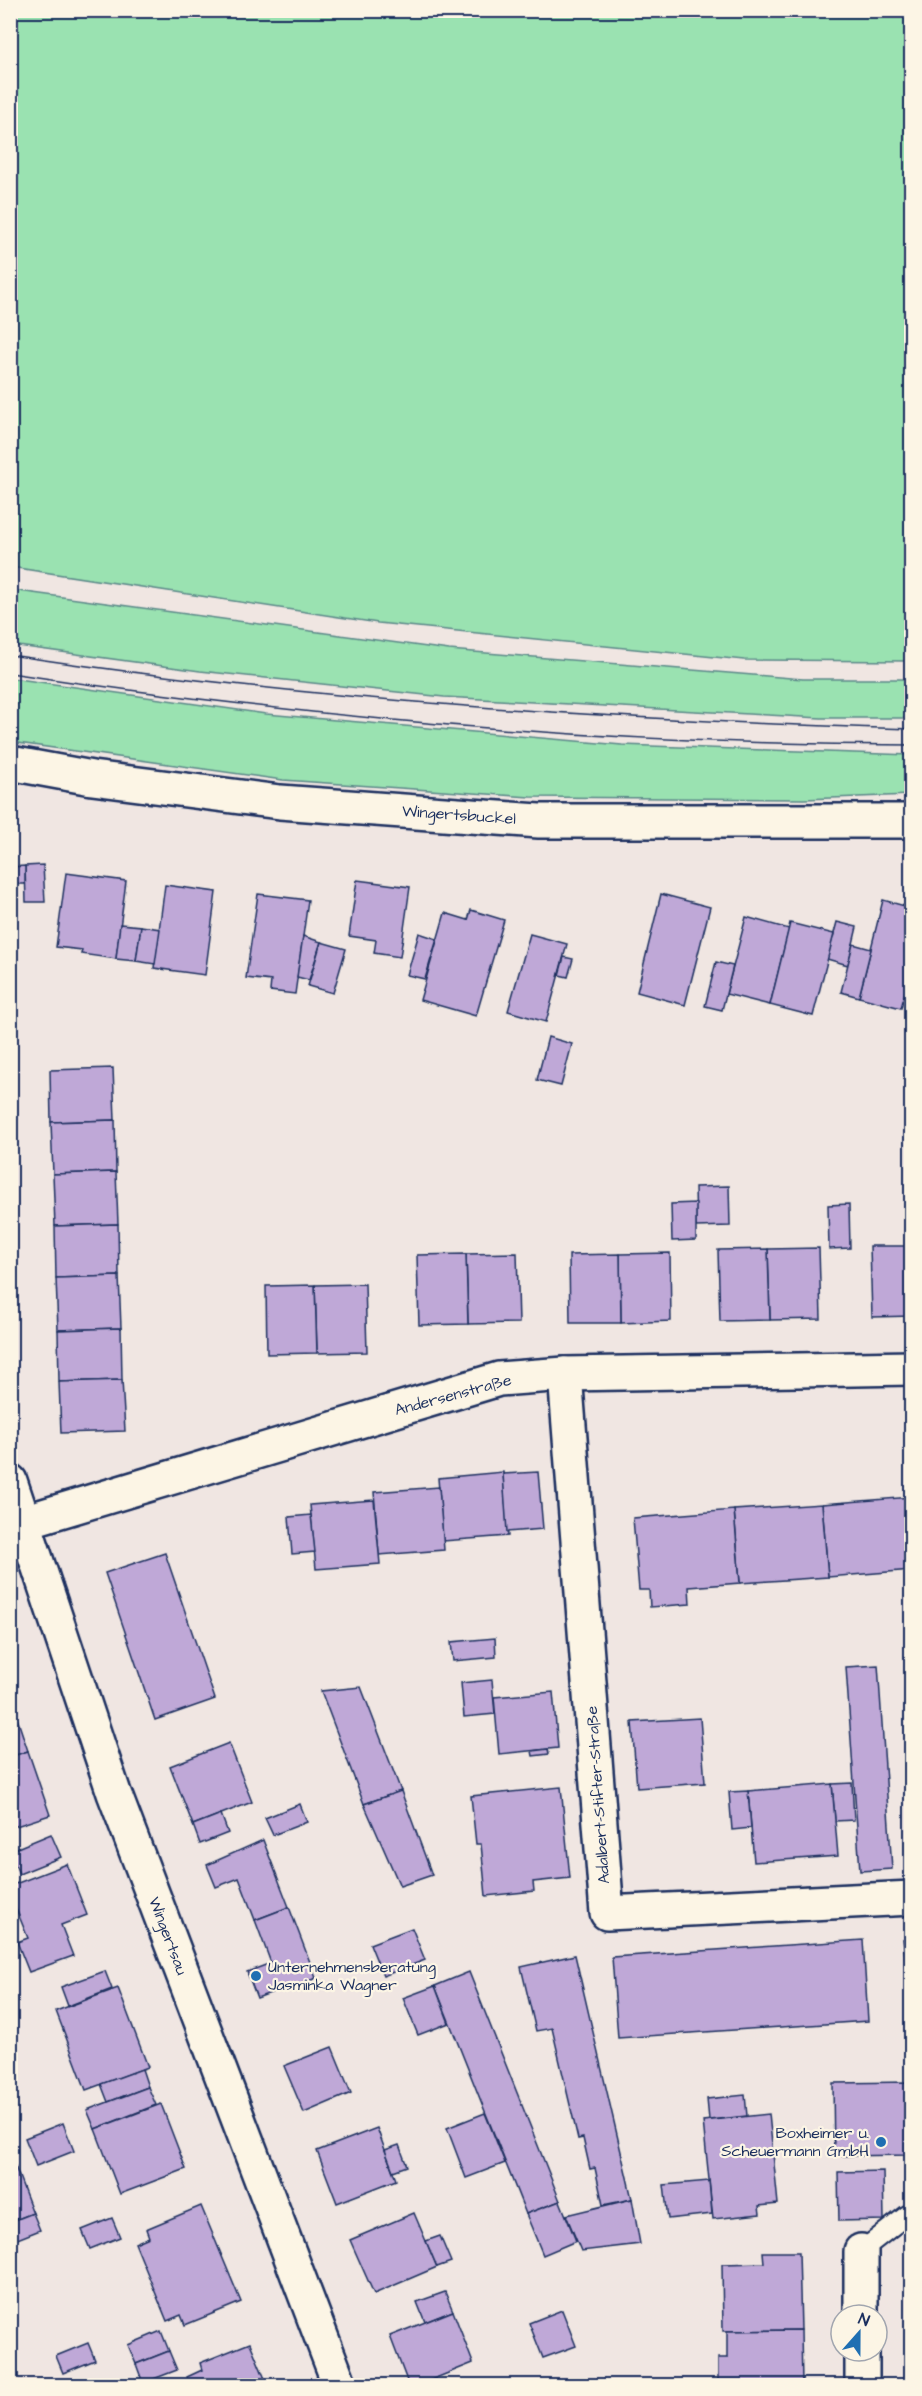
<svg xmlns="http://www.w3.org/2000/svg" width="922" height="2396" font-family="'Architects Daughter',sans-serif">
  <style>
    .green { fill: #9ae2b1; stroke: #5a8888; stroke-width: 1.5 }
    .building { fill: #bfa8d7; stroke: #1b2f5e; stroke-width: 1.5 }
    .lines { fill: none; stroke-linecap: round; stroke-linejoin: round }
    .lane-casing { stroke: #1b2f5e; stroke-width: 22 }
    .street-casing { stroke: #1b2f5e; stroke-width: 38 }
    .secondary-casing { stroke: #1b2f5e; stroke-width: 38 }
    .lane { stroke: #fcf5e5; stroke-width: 18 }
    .street { stroke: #fcf5e5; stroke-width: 33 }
    .secondary { stroke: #fcf5e5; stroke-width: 33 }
    .tram { stroke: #1b2f5e; stroke-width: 1.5 }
    .poi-dot { fill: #1f6fb2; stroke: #fcf5e5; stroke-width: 2 }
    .labels { text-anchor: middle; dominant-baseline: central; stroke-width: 4.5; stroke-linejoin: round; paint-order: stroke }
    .street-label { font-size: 16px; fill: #1b2f5e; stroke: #fcf5e5 }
    .poi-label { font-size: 16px; fill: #1b2f5e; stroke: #fcf5e5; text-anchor: start }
  </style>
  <rect width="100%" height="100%" fill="#f0e6e2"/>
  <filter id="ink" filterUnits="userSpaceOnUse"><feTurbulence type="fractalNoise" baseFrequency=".0167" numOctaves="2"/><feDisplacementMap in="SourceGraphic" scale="12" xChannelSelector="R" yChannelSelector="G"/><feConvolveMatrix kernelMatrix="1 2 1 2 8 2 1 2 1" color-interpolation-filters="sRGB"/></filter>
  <g filter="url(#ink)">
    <!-- green -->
    <g class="green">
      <polygon points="10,11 911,11 911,661 744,660 378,623 11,567"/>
      <polygon points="11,590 449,650 803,679 911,679 911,718 821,718 444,697 200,671 11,645"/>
      <polygon points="11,678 266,714 622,745 911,755 911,795 804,799 530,797 283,780 11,742"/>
    </g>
    <!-- building -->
    <g class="building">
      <polygon points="43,865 45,902 26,902 25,866"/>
      <polygon points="25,866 25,884 10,884 10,867"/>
      <polygon points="66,873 126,881 116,959 81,954 82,950 56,947"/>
      <polygon points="357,880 410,887 400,957 374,953 376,940 349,936"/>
      <polygon points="165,885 216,892 205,975 154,968"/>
      <polygon points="258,894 308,900 295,994 270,991 271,981 246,978"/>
      <polygon points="661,894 710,907 685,1005 637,992"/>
      <polygon points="883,900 912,908 912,966 901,1008 859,997"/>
      <polygon points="471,910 504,920 476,1016 420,1000 445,913 468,920"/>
      <polygon points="746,917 789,929 770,1005 726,994"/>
      <polygon points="837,922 857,927 848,965 827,959"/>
      <polygon points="790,923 834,934 813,1016 770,1005"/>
      <polygon points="120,924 141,926 136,961 116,959"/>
      <polygon points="141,926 160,929 155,964 136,961"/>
      <polygon points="419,933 437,939 425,979 407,975"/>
      <polygon points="530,934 567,944 546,1022 508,1011"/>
      <polygon points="303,936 321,942 309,980 297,977"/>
      <polygon points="321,942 346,949 333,993 308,986"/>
      <polygon points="853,944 871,949 859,997 841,992"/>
      <polygon points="564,957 573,959 568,977 559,975"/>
      <polygon points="716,962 733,966 722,1010 705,1006"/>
      <polygon points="548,1037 572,1044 561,1086 537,1080"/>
      <polygon points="113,1068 115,1120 51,1122 50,1070"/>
      <polygon points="115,1120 116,1172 53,1174 51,1122"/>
      <polygon points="116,1172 118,1224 55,1226 53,1174"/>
      <polygon points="729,1186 730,1226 696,1227 695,1187"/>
      <polygon points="696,1203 696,1240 672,1241 671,1204"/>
      <polygon points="849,1204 850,1248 829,1249 828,1205"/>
      <polygon points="118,1224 119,1276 56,1278 55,1226"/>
      <polygon points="870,1246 912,1246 912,1316 872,1317"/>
      <polygon points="819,1248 821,1319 770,1320 768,1249"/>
      <polygon points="768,1249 770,1320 720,1321 718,1250"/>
      <polygon points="517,1253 519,1323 468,1324 466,1254"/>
      <polygon points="670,1253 671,1321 621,1323 620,1254"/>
      <polygon points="466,1254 468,1324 419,1325 417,1255"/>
      <polygon points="620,1254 621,1323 570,1323 569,1255"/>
      <polygon points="119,1276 121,1328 58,1330 56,1278"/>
      <polygon points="365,1284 367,1352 317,1353 315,1285"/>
      <polygon points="315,1285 317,1353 267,1354 266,1286"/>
      <polygon points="121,1328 122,1380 59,1382 58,1330"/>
      <polygon points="122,1380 125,1431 61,1433 59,1382"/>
      <polygon points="503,1472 508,1536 443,1541 438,1478"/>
      <polygon points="538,1472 543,1529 507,1532 503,1474"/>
      <polygon points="439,1487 444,1550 379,1555 374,1492"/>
      <polygon points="912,1497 912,1570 828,1577 822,1504"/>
      <polygon points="374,1500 380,1564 316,1569 310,1505"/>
      <polygon points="822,1504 828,1577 740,1583 734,1510"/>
      <polygon points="734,1510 740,1583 689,1587 690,1604 650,1607 649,1590 639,1590 633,1518"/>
      <polygon points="311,1515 315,1552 292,1554 289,1517"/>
      <polygon points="165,1553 215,1699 155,1720 105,1573"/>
      <polygon points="495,1638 496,1657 453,1661 451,1642"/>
      <polygon points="878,1665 892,1869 860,1871 846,1667"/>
      <polygon points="492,1680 495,1714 464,1717 461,1683"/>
      <polygon points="361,1687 401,1791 364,1804 321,1691"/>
      <polygon points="553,1692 558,1748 499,1754 494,1697"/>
      <polygon points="13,1706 28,1751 10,1757 10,1707"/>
      <polygon points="700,1718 705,1783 637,1788 632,1722"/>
      <polygon points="229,1743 252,1802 193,1825 170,1766"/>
      <polygon points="548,1749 549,1754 533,1756 532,1751"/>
      <polygon points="28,1751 50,1815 10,1828 10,1757"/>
      <polygon points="852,1783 854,1820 835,1821 832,1784"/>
      <polygon points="832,1784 838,1856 754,1862 748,1791"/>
      <polygon points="561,1787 570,1878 533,1882 534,1891 486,1896 481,1844 476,1844 471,1796"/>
      <polygon points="401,1791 432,1875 400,1886 364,1804"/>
      <polygon points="748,1791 751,1828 732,1830 729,1792"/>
      <polygon points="300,1804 307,1822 273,1835 265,1818"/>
      <polygon points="221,1814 228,1833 200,1844 193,1825"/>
      <polygon points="51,1834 61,1857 19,1874 10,1851"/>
      <polygon points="263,1840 289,1907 255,1920 239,1878 216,1887 207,1865"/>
      <polygon points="67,1864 87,1915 61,1925 73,1956 29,1972 17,1942 28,1938 10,1894 10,1886"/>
      <polygon points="289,1907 316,1978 282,1992 281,1989 257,1998 247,1972 271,1963 255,1920"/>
      <polygon points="412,1928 425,1960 383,1976 370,1944"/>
      <polygon points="912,1938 912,1974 907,1974 903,1939"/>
      <polygon points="863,1940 868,2021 618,2038 612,1957"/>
      <polygon points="575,1955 632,2199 603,2205 595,2168 590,2169 583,2138 578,2139 552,2028 536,2031 521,1967"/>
      <polygon points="105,1971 112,1989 68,2006 61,1987"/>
      <polygon points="469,1972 560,2201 526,2214 435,1986"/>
      <polygon points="435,1986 449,2023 418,2035 403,1998"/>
      <polygon points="118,1988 148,2067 86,2090 56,2011"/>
      <polygon points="332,2047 351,2093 304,2113 284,2066"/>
      <polygon points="142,2069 148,2087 108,2102 101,2084"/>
      <polygon points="912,2082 912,2155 834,2156 833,2083"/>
      <polygon points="148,2087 156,2105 95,2129 87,2110"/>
      <polygon points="745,2095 747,2116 709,2120 707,2099"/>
      <polygon points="161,2104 186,2169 120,2194 95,2129"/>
      <polygon points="485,2113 505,2163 466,2178 447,2128"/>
      <polygon points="769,2114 778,2204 759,2206 760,2214 713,2219 703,2121"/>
      <polygon points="63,2123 74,2151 36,2166 25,2138"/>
      <polygon points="377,2128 396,2180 337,2203 317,2151"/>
      <polygon points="399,2145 407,2166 393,2171 385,2150"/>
      <polygon points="15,2166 33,2213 10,2222 10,2168"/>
      <polygon points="883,2171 884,2220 839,2221 838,2172"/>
      <polygon points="709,2181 712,2214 668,2219 664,2185"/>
      <polygon points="632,2199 640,2244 581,2251 566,2215"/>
      <polygon points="560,2201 576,2241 543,2255 526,2214"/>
      <polygon points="201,2206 241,2302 185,2325 181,2315 167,2321 135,2243 149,2237 146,2229"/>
      <polygon points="33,2213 40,2230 10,2242 10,2222"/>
      <polygon points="414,2213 437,2267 374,2294 350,2240"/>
      <polygon points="112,2218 120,2237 90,2249 82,2230"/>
      <polygon points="440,2236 451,2262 437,2267 426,2241"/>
      <polygon points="763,2252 799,2252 801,2330 723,2331 722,2264 764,2263"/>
      <polygon points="445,2292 453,2311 425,2322 417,2302"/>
      <polygon points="562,2310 576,2346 543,2358 529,2323"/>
      <polygon points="453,2311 473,2363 416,2386 409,2386 390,2336"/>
      <polygon points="801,2330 802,2386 718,2386 718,2358 727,2358 727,2331"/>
      <polygon points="161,2331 169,2351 136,2364 128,2345"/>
      <polygon points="88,2343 95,2360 63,2373 56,2356"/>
      <polygon points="250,2343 268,2386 190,2386 187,2377 202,2370 200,2363"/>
      <polygon points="169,2351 177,2370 143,2383 136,2364"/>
    </g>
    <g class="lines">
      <!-- lane casing -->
      <g class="lane-casing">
        <polyline id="lane" points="861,2251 907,2215"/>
      </g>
      <!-- street casing -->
      <g class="street-casing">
        <g id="street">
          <polyline points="565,1374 607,1913 912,1898"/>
          <polyline points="10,1481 114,1793 340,2386"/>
          <polyline points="10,1526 499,1379 565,1374 912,1368"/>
          <polyline points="861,2251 861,2315"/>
          <polyline points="862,2351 862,2386"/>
        </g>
      </g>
      <!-- secondary casing -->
      <g class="secondary-casing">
        <polyline id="secondary" points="10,763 92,778 280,802 539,821 912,821"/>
      </g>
      <!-- lane -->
      <use href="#lane" class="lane"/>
      <!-- street -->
      <use href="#street" class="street"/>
      <!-- secondary -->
      <use href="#secondary" class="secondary"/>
      <!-- tram -->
      <g class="tram">
        <path d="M10,655C309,700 610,720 912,729"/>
        <path d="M10,673C308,718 611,745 912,745"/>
      </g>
    </g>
  </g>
  <!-- markers -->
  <g class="poi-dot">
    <circle cx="256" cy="1976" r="6"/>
    <circle cx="881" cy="2142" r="6"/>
  </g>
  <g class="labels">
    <!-- street labels -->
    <g class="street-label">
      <text transform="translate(459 815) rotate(4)">Wingertsbuckel</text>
      <text transform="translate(453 1395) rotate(-15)">Andersenstraße</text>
      <text transform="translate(598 1795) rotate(-94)">Adalbert-Stifter-Straße</text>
      <text transform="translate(168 1936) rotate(69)">Wingertsau</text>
    </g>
    <!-- poi labels -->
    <g class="poi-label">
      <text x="268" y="1967">Unternehmensberatung<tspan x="268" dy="18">Jasminka Wagner</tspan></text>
      <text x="869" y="2133" text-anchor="end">Boxheimer u.<tspan x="869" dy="18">Scheuermann GmbH</tspan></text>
    </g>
  </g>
  <!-- margin -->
  <rect width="922" height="2396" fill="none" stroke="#fcf5e5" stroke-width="36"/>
  <rect x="18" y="18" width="886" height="2360" fill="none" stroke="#1b2f5e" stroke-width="2" filter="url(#ink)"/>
  <!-- north arrow -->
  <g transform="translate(859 2333) rotate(21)"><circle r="28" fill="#fcf5e5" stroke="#a2a6af" stroke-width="1.5"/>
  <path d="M0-4.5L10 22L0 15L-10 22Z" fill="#1f6fb2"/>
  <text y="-9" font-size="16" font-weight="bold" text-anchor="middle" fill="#1b2f5e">N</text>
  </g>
</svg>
